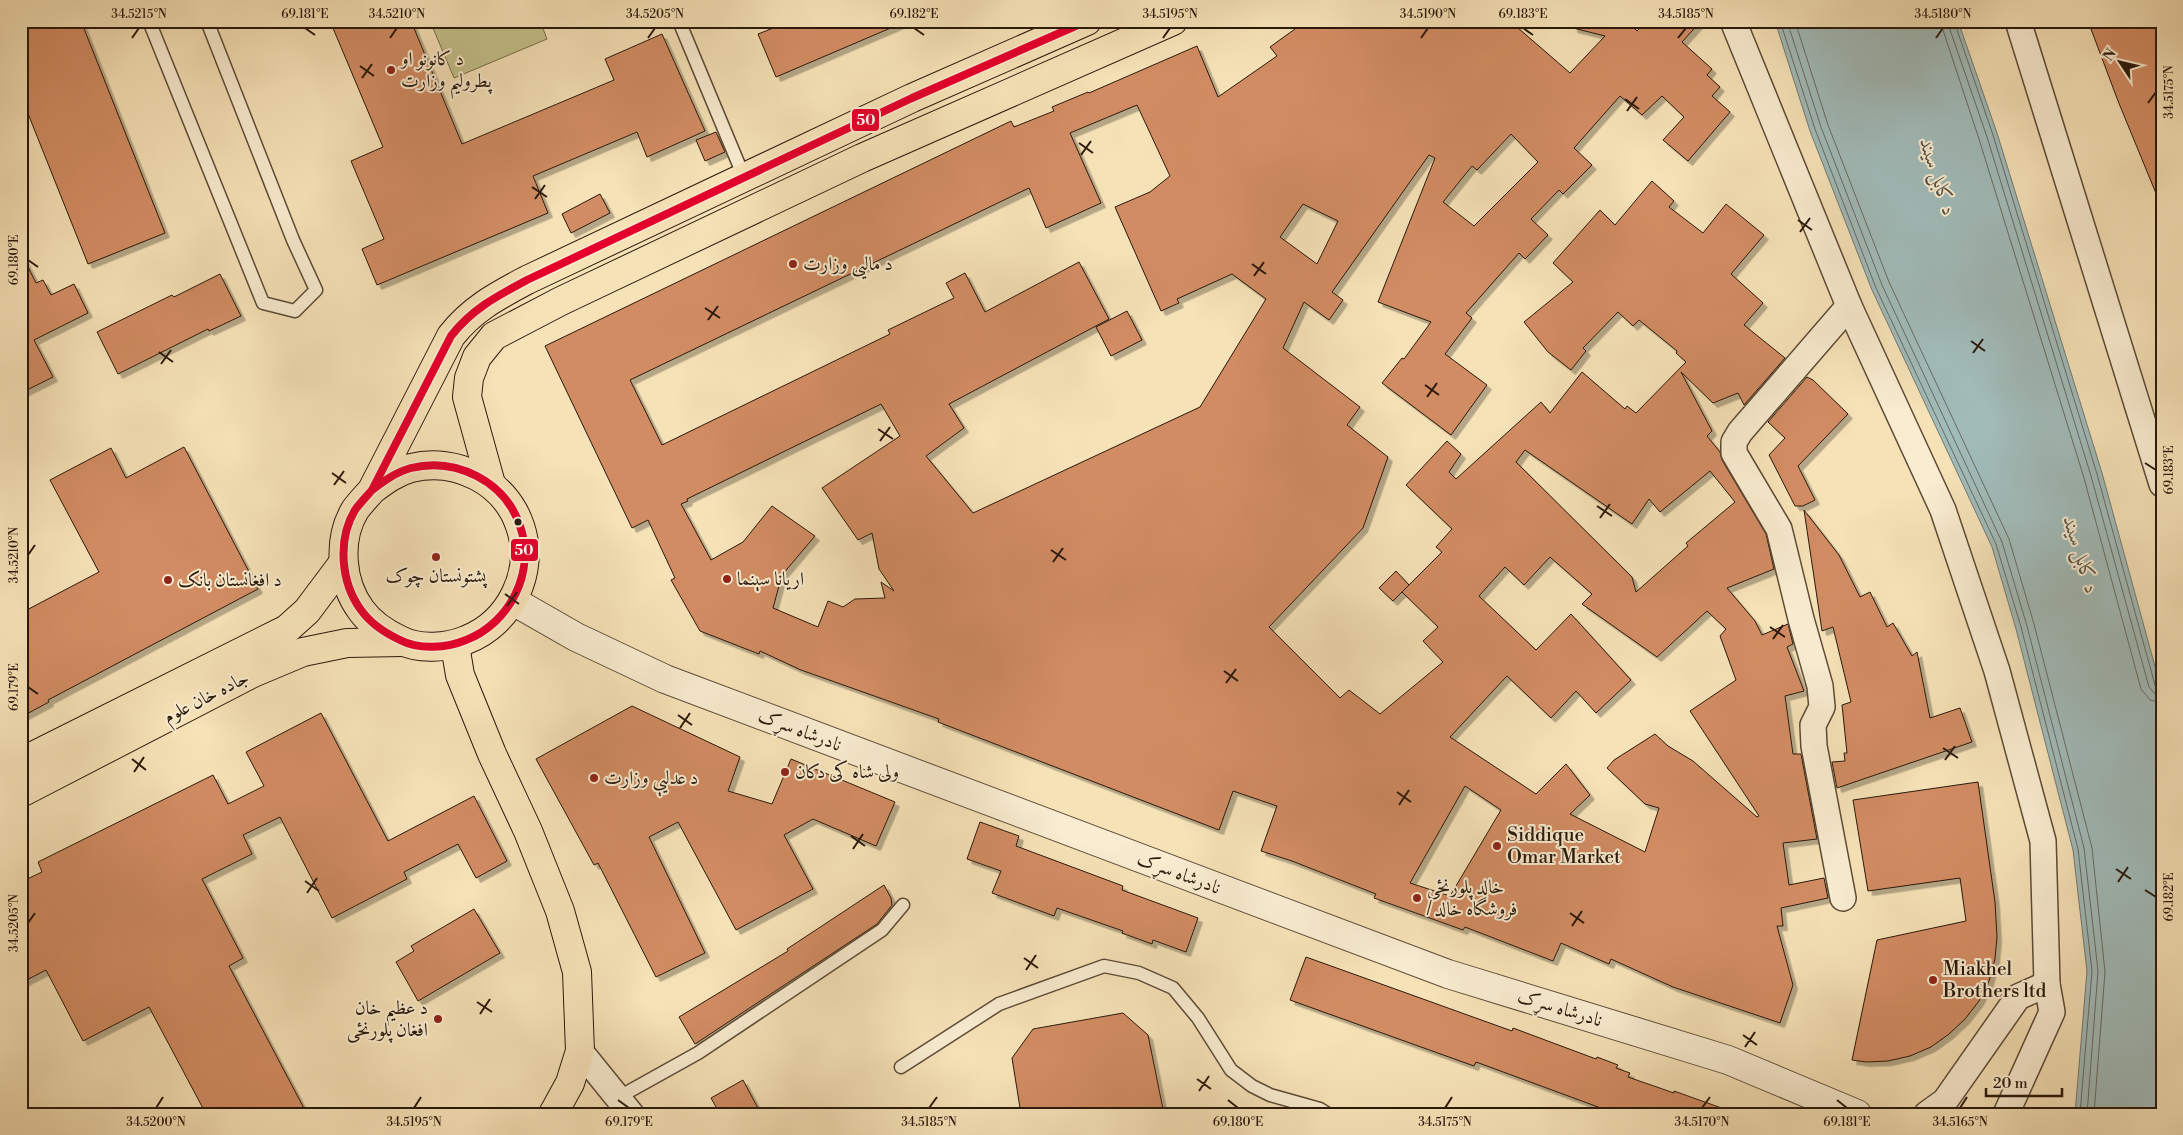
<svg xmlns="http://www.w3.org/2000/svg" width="2183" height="1135" font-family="'Libre Bodoni',Amiri,serif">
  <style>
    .green { fill: #c3c189; stroke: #766d4a }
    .water { fill: #a1bbb9; stroke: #717a74 }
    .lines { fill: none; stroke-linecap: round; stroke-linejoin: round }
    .shore { stroke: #666a62; stroke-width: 1 }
    .building { fill: #d28c63; stroke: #2a190c; fill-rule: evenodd; filter: url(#shadow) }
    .service-casing { stroke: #5d4b37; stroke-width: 15 }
    .minor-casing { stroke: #5d4b37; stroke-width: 28 }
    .tertiary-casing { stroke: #5d4b37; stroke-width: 30 }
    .trunk-casing { stroke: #2a190c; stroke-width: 30 }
    .service { stroke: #f9ecd0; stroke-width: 12 }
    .minor { stroke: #f9ecd0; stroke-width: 25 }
    .tertiary { stroke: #f9ecd0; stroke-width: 28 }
    .trunk { stroke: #f6e2b7; stroke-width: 28 }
    .bus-1-casing { stroke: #f9ecd0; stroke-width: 11 }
    .bus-1 { stroke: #e4002b; stroke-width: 8 }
    .ticks { fill: none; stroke: #2a190c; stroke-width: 2 }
    .poi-dot { fill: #8f2418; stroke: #f9ecd0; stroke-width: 2 }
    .bus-dot { fill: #2a190c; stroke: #f9ecd0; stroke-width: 2 }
    .labels { text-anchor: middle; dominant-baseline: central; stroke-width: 4; stroke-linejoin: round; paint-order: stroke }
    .poi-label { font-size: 19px; fill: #2a190c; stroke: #f9ecd0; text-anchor: start }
    .street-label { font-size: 19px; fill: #2a190c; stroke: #f9ecd0 }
    .water-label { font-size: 20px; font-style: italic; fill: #545249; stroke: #f9ecd0 }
    .line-badge { stroke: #f9ecd0; stroke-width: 2 }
    .badge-label { font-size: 14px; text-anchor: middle; font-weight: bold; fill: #fff }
    .neatline { fill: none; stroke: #2a190c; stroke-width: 2 }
    .ticks-label { font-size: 12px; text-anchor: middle; fill: #2a190c }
  </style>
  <defs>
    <filter id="shadow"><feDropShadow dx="4.5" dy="4.5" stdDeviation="0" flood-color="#0004"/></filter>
  </defs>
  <rect width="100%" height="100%" fill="#f6e2b7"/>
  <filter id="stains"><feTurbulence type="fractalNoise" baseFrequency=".004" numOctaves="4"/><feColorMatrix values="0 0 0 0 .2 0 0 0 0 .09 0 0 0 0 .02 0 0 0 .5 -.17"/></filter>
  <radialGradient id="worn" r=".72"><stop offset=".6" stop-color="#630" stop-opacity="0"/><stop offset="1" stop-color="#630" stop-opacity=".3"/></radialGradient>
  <!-- green -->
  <polygon class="green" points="430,21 540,21 547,39 454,78"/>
  <!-- water -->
  <polygon class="water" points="1775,21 1958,21 1997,133 2102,473 2162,692 2162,1114 2075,1114 2087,971 2073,850 2016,629 1992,547 1872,290 1810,131"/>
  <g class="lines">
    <!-- shore -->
    <g class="shore">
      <polyline points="1780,21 1815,129 1876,288 1996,544 2021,627 2078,849 2092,971 2080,1114"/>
      <polyline points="1787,21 1821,127 1882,285 2002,542 2027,626 2084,848 2098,971 2087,1114"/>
      <polyline points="1795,21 1828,125 1889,282 2009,539 2034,624 2092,848 2105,972 2094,1114"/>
      <polyline points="1940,21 1979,139 2084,478 2141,689 2150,700 2162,703"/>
      <polyline points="1947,21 1987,137 2091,476 2149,687 2154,693 2162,695"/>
      <polyline points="1954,21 1993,135 2097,474 2155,685 2157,688 2162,689"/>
    </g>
  </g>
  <!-- building -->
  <g class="building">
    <polygon points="21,21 81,21 165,233 88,264 21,96"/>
    <polygon points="330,21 411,21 462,144 614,80 605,59 662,34 705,131 647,157 637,132 533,176 548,213 377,285 362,249 384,239 351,161 383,147"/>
    <polygon points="774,21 907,21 776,77 758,34 776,27"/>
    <path d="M1306,21H1510L1570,73L1605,36L1573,28L1574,21H1627L1637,31L1646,21H1701L1682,42L1712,69L1707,75L1720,87L1712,96L1730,112L1688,161L1663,140L1684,117L1662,96L1642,115L1620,96L1574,148L1592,165L1563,194L1559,190L1531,219L1548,235L1525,259L1519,253L1466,313L1472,318L1445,354L1487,385L1451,435L1382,383L1402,358L1404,359L1431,322L1378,302L1435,158L1429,155L1332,292L1343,300L1329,320L1304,302L1283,348L1360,407L1347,425L1388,457L1363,528L1269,627L1340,698L1349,690L1380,714L1443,662L1423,641L1438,627L1402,592L1442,552L1436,547L1452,529L1406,485L1447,441L1461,454L1449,472L1456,479L1541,402L1550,413L1582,372L1625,409L1627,406L1636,413L1686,362L1676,353L1677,351L1639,320L1633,326L1618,312L1583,348L1586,351L1571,370L1548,352L1524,322L1573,282L1553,263L1600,210L1615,225L1652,181L1674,201L1669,207L1703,233L1726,204L1764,235L1731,274L1763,303L1744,325L1785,358L1744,405L1738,393L1713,403L1681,372L1712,431L1707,436L1720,452L1722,460L1766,534L1774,569L1727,588L1755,621L1762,635L1788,624L1793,644L1787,647L1804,691L1785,696L1793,754H1801L1817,839L1783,843L1789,885L1824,878L1828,898L1781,908L1783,926H1777L1793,985L1780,1023L1673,987L1611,959L1609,964L1561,943L1553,961L1465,927L1463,930L1374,898L1376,894L1292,861L1261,851L1277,806L1233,791L1219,830L938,722L939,719L801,670L760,651L759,654L700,631L671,580L675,578L648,520L632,528L545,346L1011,121L1014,127L1054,111L1052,107L1088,92L1089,93L1197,46L1218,97L1277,56L1270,47ZM1137,105L1170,176L1150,192L1115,207L1161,311L1179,303L1177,299L1232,274L1266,299L1200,407L973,513L926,456L964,428L949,404L1109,319L1079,262L985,312L965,273L946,283L954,298L888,330L890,334L662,445L630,380L1029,188L1046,228L1101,203L1070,133ZM1511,134L1538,162L1474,226L1443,202L1472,166L1477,170ZM1303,204L1338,221L1317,264L1280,237ZM881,404L900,436L822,488L858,540L872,533L879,569L894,591L881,582L885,598L855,599L843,607L828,601L818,627L773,608L782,575L815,536L772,506L743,542L711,560L681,504L688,501L687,499ZM1525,450L1632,524L1649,499L1660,512L1710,471L1735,502L1686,543L1688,546L1636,592L1632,577L1516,462ZM1550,557L1592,594L1582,604L1657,657L1707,611L1726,629L1720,636L1736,680L1690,711L1759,816L1757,817L1693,761L1668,746L1655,734L1614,760L1607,768L1645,804L1659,808L1645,852L1570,814L1590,795L1566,764L1536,794L1450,737L1507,676L1551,718L1576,691L1596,713L1631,680L1571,614L1536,650L1479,596L1505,567L1524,585ZM1465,786L1501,810L1450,896L1410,883Z"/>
    <polygon points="2088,21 2162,21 2162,208 2118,101"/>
    <polygon points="716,132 725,152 705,161 696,140"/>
    <polygon points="600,194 610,213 571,233 562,214"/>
    <polygon points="21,253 36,283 43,280 51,295 74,284 88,313 34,340 53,377 21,393"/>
    <polygon points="220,274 241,316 209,331 208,329 118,374 97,332 172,295 174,297"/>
    <polygon points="1127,311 1142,340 1111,356 1096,327"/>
    <polygon points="1807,377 1813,380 1848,414 1798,466 1815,500 1803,506 1795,506 1769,455 1785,438 1768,422"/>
    <polygon points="184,447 258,589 48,700 49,702 21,717 21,613 99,572 50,480 111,448 126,478"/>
    <polygon points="1804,510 1839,555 1860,597 1870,592 1887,627 1893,623 1912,656 1917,652 1930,718 1960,708 1972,742 1837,788 1832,762 1845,761 1844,753 1847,753 1842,705 1851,702 1833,627 1822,631"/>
    <polygon points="1396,571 1409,585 1393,601 1379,588"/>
    <polygon points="632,706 740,757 728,791 772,804 791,759 895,802 876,846 813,819 784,835 813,889 736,930 678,822 649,837 705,953 656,977 598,863 594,865 536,759"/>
    <polygon points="321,713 388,841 474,796 507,861 476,878 458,844 404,872 407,879 332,918 280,817 243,835 252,854 202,879 243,958 229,966 307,1114 206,1114 149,1007 83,1041 46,970 21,983 21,882 42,872 38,862 213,775 228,804 264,786 246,752"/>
    <polygon points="1978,782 1995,902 1997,937 1995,959 1989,981 1979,1001 1965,1019 1949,1034 1931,1047 1910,1056 1888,1061 1866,1062 1852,1060 1877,940 1966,921 1960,878 1868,891 1853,800"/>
    <polygon points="980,822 1019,836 1016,846 1123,886 1122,890 1198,918 1186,952 1153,940 1152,944 1122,933 1123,931 1057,908 1054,916 992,893 1001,871 967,859"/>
    <polygon points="884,885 891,898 892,905 877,924 695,1044 679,1017 788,951 787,949"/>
    <polygon points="474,909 500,953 418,1001 396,962 414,951 411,946"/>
    <polygon points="1306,957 1512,1031 1513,1028 1596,1059 1597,1057 1618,1065 1616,1068 1630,1073 1628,1077 1674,1093 1674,1091 1730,1111 1729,1114 1617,1114 1476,1062 1474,1066 1290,1000"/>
    <polygon points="1123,1013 1148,1035 1164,1114 1021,1114 1012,1058 1033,1029"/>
    <polygon points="743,1080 761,1114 720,1114 711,1098"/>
  </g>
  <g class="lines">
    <!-- service casing -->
    <g class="service-casing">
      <g id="service">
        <polyline points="149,21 263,303 295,311 316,290 293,240 207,21"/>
        <polyline points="679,21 744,177"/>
        <polyline points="901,1067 999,1004 1104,966 1139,973 1173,988 1198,1018 1231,1070 1252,1086 1270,1095 1320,1109 1328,1114"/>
        <polyline points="619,1097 698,1053 882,930 903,905"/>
      </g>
    </g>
    <!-- minor casing -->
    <g class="minor-casing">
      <g id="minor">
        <polyline points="1733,21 1849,306 1943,510 1997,671 2043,841 2047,984 2052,1012 2006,1114"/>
        <polyline points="2018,21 2162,484"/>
        <polyline points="1843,898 1814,746 1813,725 1822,707 1820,686 1801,619 1779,529 1734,453 1734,442 1740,432 1849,306"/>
        <polyline points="580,1051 631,1114"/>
        <polyline points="1927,1114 1945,1101 2018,997 2047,984"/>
      </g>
    </g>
    <!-- tertiary casing -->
    <g class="tertiary-casing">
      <polyline id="tertiary" points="513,601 576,637 665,679 1448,974 1728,1060 1857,1114"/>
    </g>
    <!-- trunk casing -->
    <g class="trunk-casing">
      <g id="trunk">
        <polyline points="491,484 467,397 469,378 477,357 494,336 561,301 862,158 1173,21"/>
        <path d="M372,490C384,481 396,472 411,468C456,457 505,481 520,526C536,572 510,623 466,640C447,648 419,650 400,640C385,633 371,624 361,610C341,583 337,540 355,510C360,503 367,496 372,490L451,336C472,309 497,296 527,280L912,98L1087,21"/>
        <polyline points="455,645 460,675 492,754 528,831 560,911 577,972 580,1051 570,1083 553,1114"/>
        <polyline points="21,762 287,629 307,611 343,563"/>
        <polyline points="21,793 253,673 303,652 347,643 403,642"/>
      </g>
    </g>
    <!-- service -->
    <use href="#service" class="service"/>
    <!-- minor -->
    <use href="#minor" class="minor"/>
    <!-- tertiary -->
    <use href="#tertiary" class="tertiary"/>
    <!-- trunk -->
    <use href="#trunk" class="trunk"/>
    <!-- bus-1 casing -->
    <g class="bus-1-casing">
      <path id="bus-1" d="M372,490C384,481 396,472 411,468C456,457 505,481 520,526C536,572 510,623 466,640C447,648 419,650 400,640C385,633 371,624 361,610C341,583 337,540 355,510C360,503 367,496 372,490L451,336C472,309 497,296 527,280L912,98L1087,21"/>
    </g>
    <!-- bus-1 -->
    <use href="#bus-1" class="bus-1"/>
  </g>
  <!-- ticks -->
  <path class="ticks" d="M305,28L315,35M914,28L924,35M1523,28L1533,35M132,38L139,28M390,38L397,28M648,38L655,28M1163,38L1170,28M1421,38L1428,28M1678,38L1686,28M1936,38L1943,28M360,66L374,76M362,78L372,64M1625,99L1639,109M2148,103L2156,92M1627,111L1637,97M1079,143L1093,153M1081,155L1091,141M532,187L547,197M535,199L545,185M1798,220L1812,230M1800,232L1810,218M28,260L38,267M1252,264L1266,274M1254,276L1264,262M705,308L720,318M708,320L718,306M1971,341L1985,351M159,352L173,362M1973,353L1983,339M161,364L171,350M1425,385L1439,395M1427,397L1437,383M878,429L893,439M880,441L890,427M2145,463L2156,470M332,473L346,483M334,485L344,471M1597,506L1612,516M1600,518L1610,504M1051,550L1066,560M28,555L35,545M1053,562L1063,548M505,594L519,604M507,606L517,592M1770,627L1785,637M1773,639L1783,625M1224,671L1238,681M1226,683L1236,669M28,687L38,694M678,715L692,725M680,728L690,713M1943,748L1958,758M132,759L146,770M1945,760L1955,746M134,772L144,757M1397,792L1411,802M1399,805L1409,790M851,836L865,846M853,849L863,834M2116,869L2131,879M305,881L319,891M2118,882L2128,867M2145,890L2156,897M307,893L317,878M1570,913L1584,923M28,923L35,913M1572,926L1582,911M1024,958L1038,968M1026,970L1036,955M477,1002L492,1012M480,1014L490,999M1743,1035L1757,1045M1745,1047L1755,1032M1197,1079L1211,1089M1199,1091L1209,1076M618,1100L629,1108M1228,1100L1238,1108M1837,1100L1847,1108M156,1108L163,1097M414,1108L421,1097M929,1108L937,1097M1445,1108L1452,1097M1702,1108L1710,1097M1960,1108L1967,1097"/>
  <!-- markers -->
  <g class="poi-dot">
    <circle cx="391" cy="70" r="5"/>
    <circle cx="793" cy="264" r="5"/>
    <circle cx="436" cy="557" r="5"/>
    <circle cx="727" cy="579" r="5"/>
    <circle cx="168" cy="580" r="5"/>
    <circle cx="785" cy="772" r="5"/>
    <circle cx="594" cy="778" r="5"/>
    <circle cx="1497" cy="846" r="5"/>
    <circle cx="1417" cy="898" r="5"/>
    <circle cx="1933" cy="980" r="5"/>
    <circle cx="438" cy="1019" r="5"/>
  </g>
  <circle class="bus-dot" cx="518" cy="522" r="4.5"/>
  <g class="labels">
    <!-- poi labels -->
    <g class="poi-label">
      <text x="401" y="59">د کانونو او<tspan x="401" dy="22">پطرولیم وزارت</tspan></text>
      <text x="803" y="264">د مالیی وزارت</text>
      <text x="436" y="576" text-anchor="middle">پشتونستان چوک</text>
      <text x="737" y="579">اريانا سېنما</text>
      <text x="178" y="580">د افغانستان بانک</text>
      <text x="795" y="772">ولی شاہ کی دکان</text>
      <text x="604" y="778">د عدلیې وزارت</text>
      <text x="1507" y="835">Siddique<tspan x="1507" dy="22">Omar Market</tspan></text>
      <text x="1427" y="887">خالد پلورنځی<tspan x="1427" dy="22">/ فروشگاه خالد</tspan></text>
      <text x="1943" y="969">Miakhel<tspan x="1943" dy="22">Brothers ltd</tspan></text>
      <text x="428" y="1008" text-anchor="end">د عظیم خان<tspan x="428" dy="22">افغان پلورنځی</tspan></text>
    </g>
    <!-- street labels -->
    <g class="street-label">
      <text transform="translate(206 697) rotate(-27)">جادہ خان علوم</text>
      <text transform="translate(800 730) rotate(21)">نادرشاه سړک</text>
      <text transform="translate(1179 873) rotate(21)">نادرشاه سړک</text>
      <text transform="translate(1560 1008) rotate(17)">نادرشاه سړک</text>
    </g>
    <!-- water labels -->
    <g class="water-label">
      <text transform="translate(1937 177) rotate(72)">د کابل سيند</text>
      <text transform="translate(2080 555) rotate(73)">د کابل سيند</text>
    </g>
  </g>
  <g class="line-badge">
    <rect x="851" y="108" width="29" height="24" rx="5" fill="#e4002b"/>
    <rect x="510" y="538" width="29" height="24" rx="5" fill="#e4002b"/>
  </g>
  <g class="badge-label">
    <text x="866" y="125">50</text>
    <text x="524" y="555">50</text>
  </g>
  <!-- margin -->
  <rect width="2183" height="1135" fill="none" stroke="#f6e2b7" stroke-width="55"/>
  <!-- north arrow -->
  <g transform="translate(2120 62) rotate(305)" stroke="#f9ecd0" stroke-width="4" paint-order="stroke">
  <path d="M0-4L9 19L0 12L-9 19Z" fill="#2a190c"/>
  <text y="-8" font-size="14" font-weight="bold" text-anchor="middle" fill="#2a190c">N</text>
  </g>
  <!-- scale -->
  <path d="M1986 1088v8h76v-8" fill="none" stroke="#2a190c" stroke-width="2.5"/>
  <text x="1993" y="1088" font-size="15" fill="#2a190c" stroke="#f9ecd0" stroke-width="4" paint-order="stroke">20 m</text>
  <rect x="28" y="28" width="2128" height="1080" class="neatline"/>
  <g class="ticks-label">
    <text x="139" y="18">34.5215°N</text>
    <text x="305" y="18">69.181°E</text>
    <text x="397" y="18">34.5210°N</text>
    <text x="655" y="18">34.5205°N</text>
    <text x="914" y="18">69.182°E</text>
    <text x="1170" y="18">34.5195°N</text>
    <text x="1428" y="18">34.5190°N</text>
    <text x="1523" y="18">69.183°E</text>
    <text x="1686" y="18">34.5185°N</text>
    <text x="1943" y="18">34.5180°N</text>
    <text transform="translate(2169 92) rotate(-90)" y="4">34.5175°N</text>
    <text transform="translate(14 260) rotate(-90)" y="4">69.180°E</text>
    <text transform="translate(2169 470) rotate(-90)" y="4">69.183°E</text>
    <text transform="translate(14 555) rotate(-90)" y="4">34.5210°N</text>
    <text transform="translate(14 687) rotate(-90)" y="4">69.179°E</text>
    <text transform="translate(2169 897) rotate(-90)" y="4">69.182°E</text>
    <text transform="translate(14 923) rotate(-90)" y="4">34.5205°N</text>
    <text x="156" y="1126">34.5200°N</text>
    <text x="414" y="1126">34.5195°N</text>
    <text x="629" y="1126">69.179°E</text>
    <text x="929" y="1126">34.5185°N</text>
    <text x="1238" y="1126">69.180°E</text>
    <text x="1445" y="1126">34.5175°N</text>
    <text x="1702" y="1126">34.5170°N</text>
    <text x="1847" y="1126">69.181°E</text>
    <text x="1960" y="1126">34.5165°N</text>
  </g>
  <rect width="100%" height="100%" filter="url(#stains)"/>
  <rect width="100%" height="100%" fill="url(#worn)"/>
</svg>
